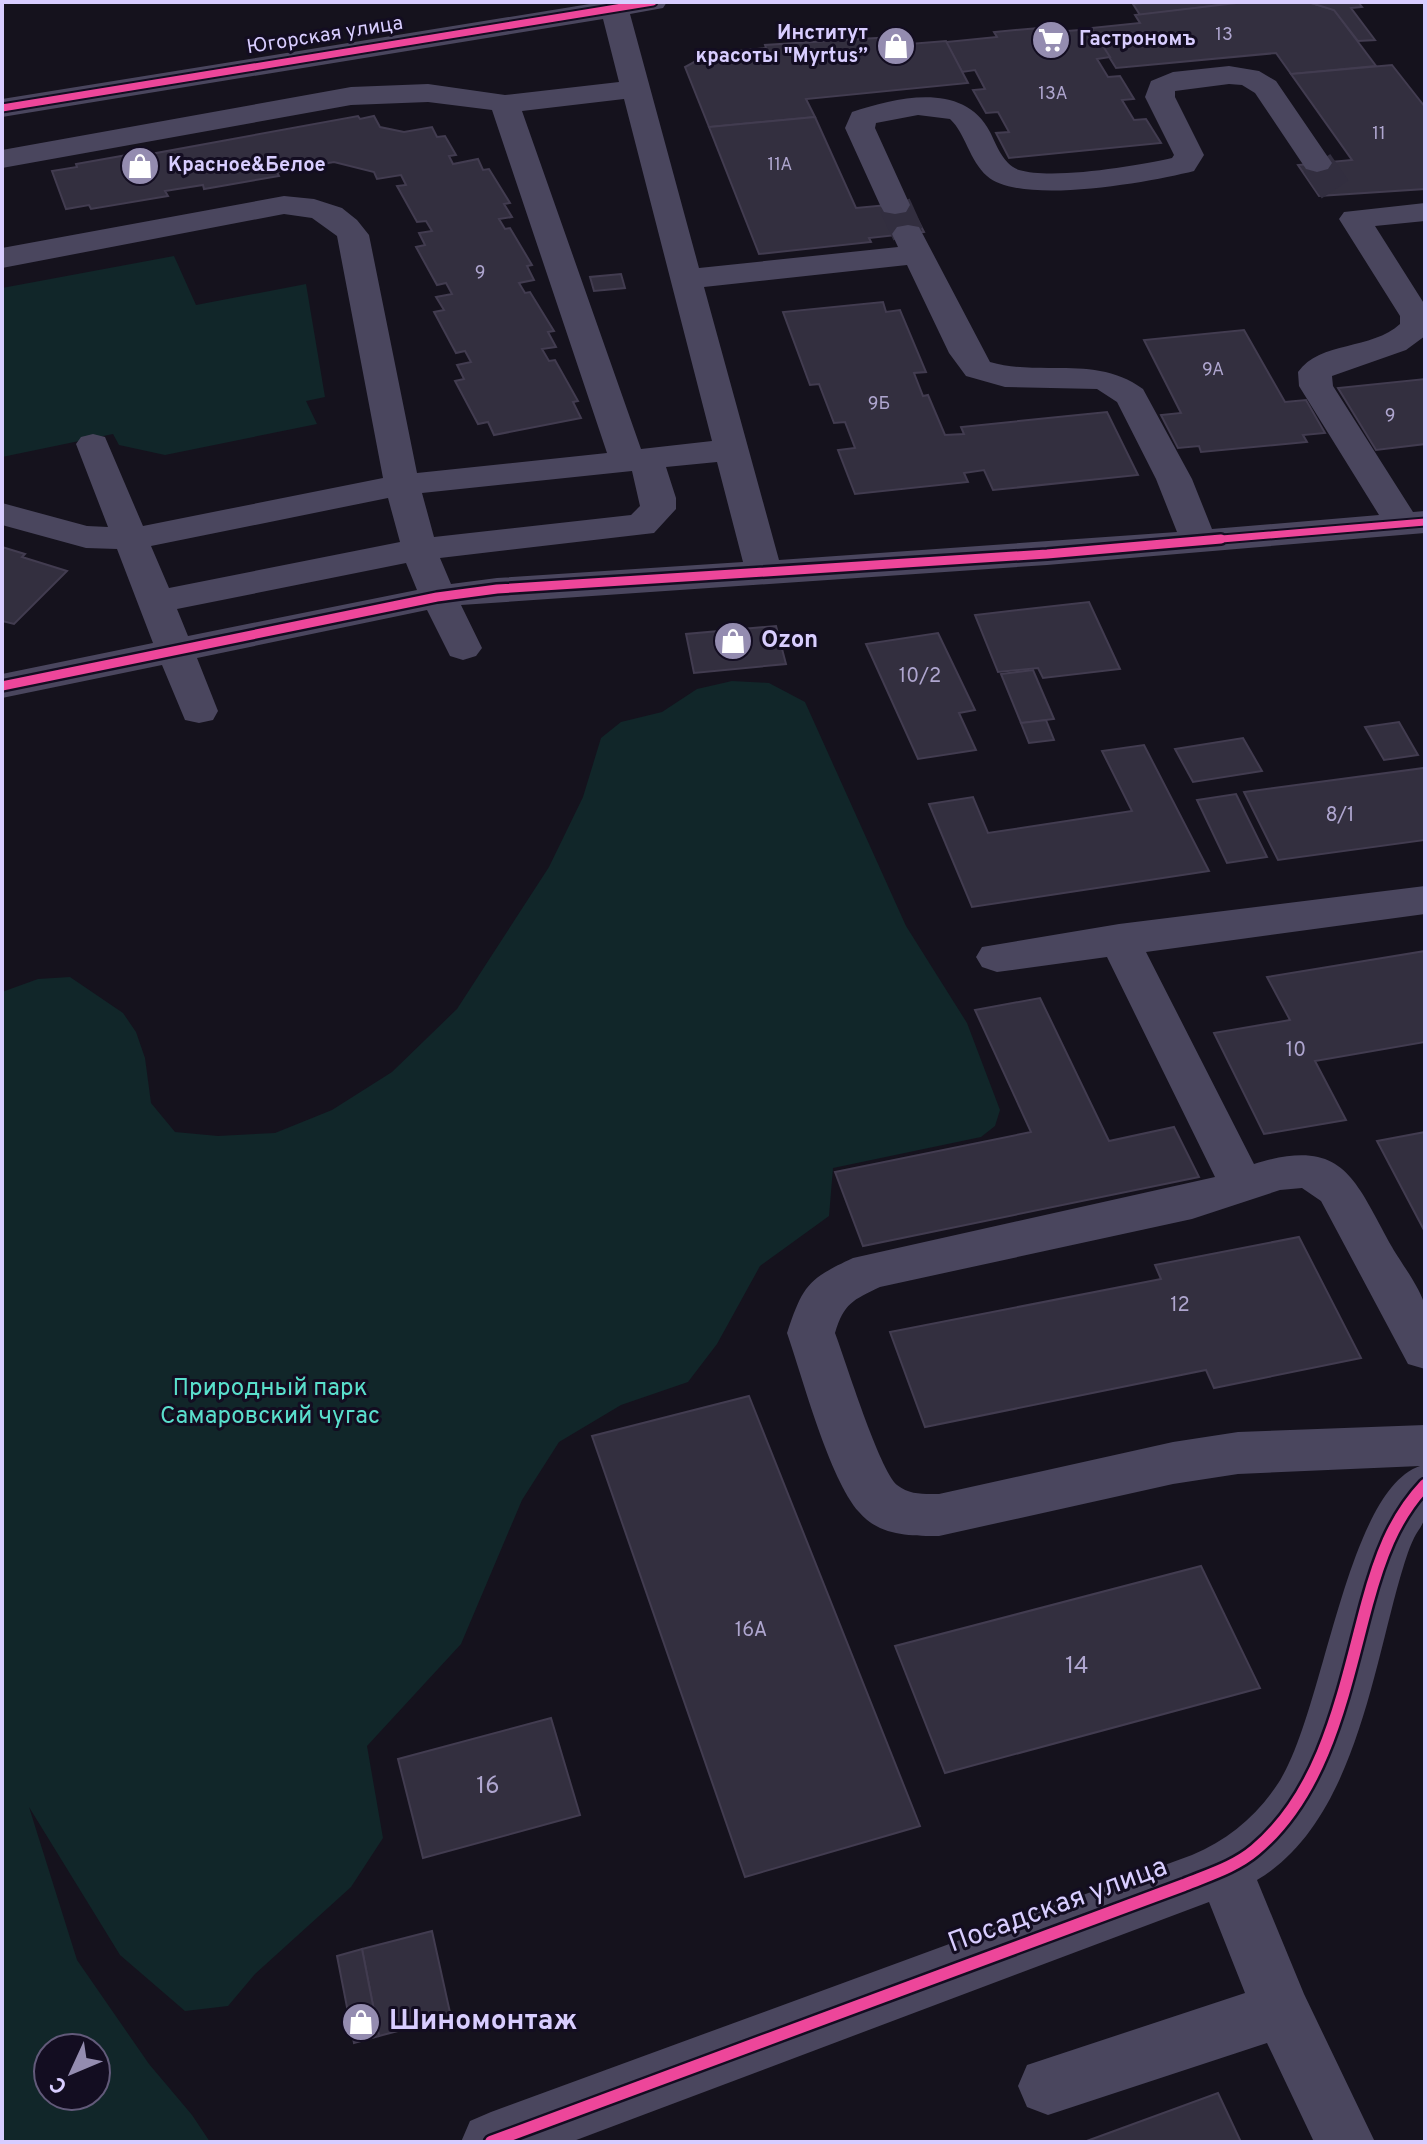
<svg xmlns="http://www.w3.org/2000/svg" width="1427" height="2144" font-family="Overpass,sans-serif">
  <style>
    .green { fill: #112629; fill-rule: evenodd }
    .building { fill: #332f3f; stroke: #423c50; stroke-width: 2 }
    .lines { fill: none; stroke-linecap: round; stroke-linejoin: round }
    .minor-tunnel { stroke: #322e3f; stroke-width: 32; stroke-dasharray: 32 16; stroke-linecap: butt }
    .minor { fill: #4a465e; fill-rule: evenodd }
    .cycleway-far2-casing { stroke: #130d21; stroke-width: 11 }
    .cycleway-far1-casing { stroke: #130d21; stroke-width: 14 }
    .cycleway-casing { stroke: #130d21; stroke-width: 17 }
    .cycleway-far2 { stroke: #ed469a; stroke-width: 7 }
    .cycleway-far1 { stroke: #ed469a; stroke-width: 9 }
    .cycleway { stroke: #ed469a; stroke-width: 12 }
    .labels { text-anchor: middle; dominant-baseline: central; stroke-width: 6; stroke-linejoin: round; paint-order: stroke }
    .far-number-label { font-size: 18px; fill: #afa6cf }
    .far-poi-label { font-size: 20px; font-weight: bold; fill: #d8cdff; stroke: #130d21; text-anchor: start }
    .far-street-label { font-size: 20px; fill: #d8cdff; stroke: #130d21 }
    .number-label { font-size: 20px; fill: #afa6cf }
    .poi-label { font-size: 24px; font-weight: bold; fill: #d8cdff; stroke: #130d21; text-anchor: start }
    .park-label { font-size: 24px; fill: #59dfcc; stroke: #130d21 }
    .near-number-label { font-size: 24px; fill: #afa6cf }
    .near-street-label { font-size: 28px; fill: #d8cdff; stroke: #130d21 }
    .near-poi-label { font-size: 28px; font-weight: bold; fill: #d8cdff; stroke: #130d21; text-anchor: start }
  </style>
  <rect width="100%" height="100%" fill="#15121d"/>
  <!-- green -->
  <g class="green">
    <polygon points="174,256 196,305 306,284 325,397 306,401 317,424 165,455 119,445 113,434 2,457 2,288"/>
    <path d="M732,681L769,683L805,702L906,926L967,1023L1000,1110L995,1126L981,1137L833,1168L829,1216L760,1266L717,1344L688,1382L621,1405L559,1442L522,1500L461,1644L367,1746L383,1838L351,1887L255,1974L228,2006L185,2011L120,1955L29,1807L77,1960L149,2064L192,2115L210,2142H2V992L38,979L70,977L123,1013L136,1032L145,1058L151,1103L175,1132L218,1136L275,1133L332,1110L392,1072L457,1009L549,867L583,797L601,738L621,722L662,712L697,689ZM48,2048H96V2096H48Z"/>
  </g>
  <!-- building -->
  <g class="building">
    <polygon points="1152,2 1245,2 1140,15 1133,4"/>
    <polygon points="1245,2 1308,2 1334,10 1376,66 1291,74 1276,53 1116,68 1091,28 1140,23 1135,15"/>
    <polygon points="1308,2 1358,2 1362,7 1351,8 1375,40 1358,41 1334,10"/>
    <polygon points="1039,28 1042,33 1092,29 1110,57 1097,59 1108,77 1120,76 1134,99 1122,100 1134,120 1146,119 1161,143 1009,158 996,133 1009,132 998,112 986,113 973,90 985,89 975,70 962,72 946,42 997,37 994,32"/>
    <polygon points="892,37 897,45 946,41 968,83 806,99 815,117 709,127 685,67 709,54 766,48 765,45"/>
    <polygon points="1392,65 1425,107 1425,189 1319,196 1298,165 1352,160 1291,74"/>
    <polygon points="358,116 360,119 374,116 380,127 404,132 432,127 437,137 445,136 456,155 449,156 453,164 478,159 483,170 489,169 510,203 504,204 512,217 499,219 505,229 510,228 532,265 527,266 534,280 519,283 525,293 530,292 554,331 548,332 556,347 542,349 549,361 555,360 578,401 573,402 581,418 494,435 488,422 478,424 455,381 464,379 457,365 471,362 465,351 456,353 434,312 444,310 436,297 452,294 446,283 437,285 416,247 425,245 419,233 432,231 426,221 417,222 397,186 406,185 401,175 377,179 374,172 334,162 277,172 279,176 204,189 203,185 165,191 168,196 91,209 89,205 66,209 52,171 77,167 76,164 144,152 145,155"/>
    <polygon points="815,117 856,208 909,203 924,232 869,238 871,242 759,254 709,127"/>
    <polygon points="621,274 625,288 594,291 590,277"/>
    <polygon points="883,302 886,312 900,310 926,372 914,373 923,396 928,395 945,435 964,434 961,427 1107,412 1138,475 993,490 984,470 964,473 968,482 855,494 838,450 855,448 845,422 834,423 819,384 810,385 783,312"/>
    <polygon points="1244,330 1285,402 1306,400 1325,433 1303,435 1307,442 1201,452 1199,446 1178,448 1161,415 1181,413 1144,340"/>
    <polygon points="1425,379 1425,444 1376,450 1338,388"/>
    <polygon points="2,547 25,554 22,557 67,571 14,624 2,621"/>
    <polygon points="1089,602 1120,669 1043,678 1038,668 998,672 975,615"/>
    <polygon points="776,626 786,664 694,673 686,634"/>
    <polygon points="938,633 975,710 959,713 976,750 918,759 866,644"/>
    <polygon points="1033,670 1054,719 1021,723 1001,674"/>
    <polygon points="1046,720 1054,740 1029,743 1021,723"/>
    <polygon points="1399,722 1418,755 1384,760 1365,727"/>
    <polygon points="1243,738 1262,771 1193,782 1175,749"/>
    <polygon points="1144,745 1209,871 972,907 929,804 973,797 988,833 1132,811 1102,751"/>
    <polygon points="1424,768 1425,840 1278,860 1244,792"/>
    <polygon points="1236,794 1267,857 1227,863 1197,800"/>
    <polygon points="1425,951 1425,1042 1315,1061 1346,1120 1264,1134 1214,1033 1290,1020 1267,977"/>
    <polygon points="1040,998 1109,1141 1174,1127 1199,1177 863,1246 835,1172 1031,1132 975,1010"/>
    <polygon points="1425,1132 1425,1232 1377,1141"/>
    <polygon points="1299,1237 1361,1358 1214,1388 1206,1370 925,1427 890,1332 1161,1279 1155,1265"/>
    <polygon points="749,1396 920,1826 745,1877 592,1436"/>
    <polygon points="1201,1566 1260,1688 945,1773 895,1646"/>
    <polygon points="551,1718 580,1815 423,1858 398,1759"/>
    <polygon points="432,1931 451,2017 379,2036 362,1949"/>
    <polygon points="362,1949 379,2036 354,2043 337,1956"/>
    <polygon points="1218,2093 1241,2142 1084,2142"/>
  </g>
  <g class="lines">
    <!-- minor-tunnel -->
    <g class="minor-tunnel">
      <polyline points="1317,163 1338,194"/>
      <polyline points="895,205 908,234"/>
    </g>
    <!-- minor -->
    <g class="minor">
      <path d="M602,2H667L663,8L630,14L699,268L898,247L892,234L897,227L908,225L919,227L990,362C1041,377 1096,354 1143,389L1192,479L1212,529L1379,515L1299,386L1298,372C1320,341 1372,350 1400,324V316L1339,219L1344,212L1425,203V221L1375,226L1425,305V336L1406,350L1332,376L1333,386L1413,512L1425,511V533L1047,565L461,605L482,648L476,656L463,660L450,656L427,610L197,658L218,711L213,720L199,723L185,720L162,665L2,698V674L153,643L117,549L86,548L2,525V503L87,526L108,527L76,444L81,437L93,434L105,437L143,526L383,478L337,236L312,218L284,214L2,268V248L284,196L314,199L342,208L357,220L369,235L417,473L607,453L492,110L428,102L351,105L2,168V150L351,87L428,84L505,95L619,82L603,19L2,117V99ZM624,99L712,441L641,449L522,111ZM907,265L949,353L966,376L1005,387L1097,389L1117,402L1156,479L1177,532L779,560L704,287ZM717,462L743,562L497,578L451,584L440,558L654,533L676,509V498L666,467ZM632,471L640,506L631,515L434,537L422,493ZM388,498L400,542L169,588L151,546ZM406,563L417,590L188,636L177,609Z"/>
      <path d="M1229,66L1259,71L1276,81L1332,163L1328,169L1317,172L1306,169L1255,93L1242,85L1229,84L1175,91V97L1204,155L1194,171C1151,182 1020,206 987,176C969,160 966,134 950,119L918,115L876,123L875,128L910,205L906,212L895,214L884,212L880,205L845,128L852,112C897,97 964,81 990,132C997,146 1003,164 1019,170C1053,180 1136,166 1172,158L1174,155L1145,97L1151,81L1173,72Z"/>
      <path d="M1425,886V914L1146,952L1254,1164C1344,1136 1354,1179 1392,1247C1401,1263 1422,1290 1425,1307C1427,1326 1425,1350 1425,1369L1408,1364L1321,1201L1302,1188L1280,1190L1192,1219L880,1287C853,1300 844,1303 835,1333C846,1362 879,1469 897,1485C910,1495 923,1494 939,1494L1173,1442L1238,1432L1425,1425C1425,1455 1427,1486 1425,1516C1424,1524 1418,1530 1414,1538C1408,1550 1404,1565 1400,1578C1372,1676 1352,1824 1257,1880L1304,1994L1375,2142H1314L1267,2043L1048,2115L1027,2107L1018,2086L1027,2065L1245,1993L1209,1902L571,2142H461L470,2121L491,2112L1192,1855C1229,1839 1257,1816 1279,1782C1324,1713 1346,1491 1420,1466L1238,1474L1173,1484L939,1536C910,1536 879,1536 859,1512C829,1478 803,1379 787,1333C803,1285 808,1279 853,1258L1215,1177L1107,957L997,972L982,967L976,957L982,947L1119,924Z"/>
    </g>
    <!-- cycleway-far2 casing -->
    <g class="cycleway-far2-casing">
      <g id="cycleway-far2">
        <polyline points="2,108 653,2"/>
        <polyline points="1198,541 1425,522"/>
      </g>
    </g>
    <!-- cycleway-far1 casing -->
    <g class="cycleway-far1-casing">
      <polyline id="cycleway-far1" points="2,686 437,597 497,589 1047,554 1221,539"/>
    </g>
    <!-- cycleway casing -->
    <g class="cycleway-casing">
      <path id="cycleway" d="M491,2142L1184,1885C1208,1875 1235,1867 1255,1850C1326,1791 1344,1689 1367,1604C1379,1560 1393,1519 1425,1485"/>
    </g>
    <!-- cycleway-far2 -->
    <use href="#cycleway-far2" class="cycleway-far2"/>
    <!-- cycleway-far1 -->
    <use href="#cycleway-far1" class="cycleway-far1"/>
    <!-- cycleway -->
    <use href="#cycleway" class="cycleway"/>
  </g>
  <!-- icons -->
  <defs>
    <g id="supermarket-disc" transform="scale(2)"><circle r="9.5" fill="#948cb0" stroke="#130d21"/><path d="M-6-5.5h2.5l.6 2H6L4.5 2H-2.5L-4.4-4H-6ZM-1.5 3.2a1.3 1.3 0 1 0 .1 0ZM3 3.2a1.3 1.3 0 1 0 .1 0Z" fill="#fff"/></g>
    <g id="shop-disc" transform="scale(2)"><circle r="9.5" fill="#948cb0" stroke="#130d21"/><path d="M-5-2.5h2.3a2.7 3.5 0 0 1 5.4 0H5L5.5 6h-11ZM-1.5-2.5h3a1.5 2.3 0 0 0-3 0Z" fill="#fff"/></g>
  </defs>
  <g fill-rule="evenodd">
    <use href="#supermarket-disc" x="1051" y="40"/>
    <use href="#shop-disc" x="896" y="46"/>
    <use href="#shop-disc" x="140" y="166"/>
    <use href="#shop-disc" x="733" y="641"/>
    <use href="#shop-disc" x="361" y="2022"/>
  </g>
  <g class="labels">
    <!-- far-number labels -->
    <g class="far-number-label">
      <text x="1224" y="35">13</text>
      <text x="1053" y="94">13А</text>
      <text x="1379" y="134">11</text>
      <text x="780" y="165">11А</text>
      <text x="480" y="273">9</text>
      <text x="1213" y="370">9А</text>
      <text x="879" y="404">9Б</text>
      <text x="1390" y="416">9</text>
    </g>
    <!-- far-poi labels -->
    <g class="far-poi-label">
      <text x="868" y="34" text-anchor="end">Институт<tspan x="868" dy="23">красоты "Myrtus”</tspan></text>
      <text x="1079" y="40">Гастрономъ</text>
      <text x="168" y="166">Красное&amp;Белое</text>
    </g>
    <!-- far-street labels -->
    <g class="far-street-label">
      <text transform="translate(325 36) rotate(-9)">Югорская улица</text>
    </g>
    <!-- number labels -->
    <g class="number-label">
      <text x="920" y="677">10/2</text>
      <text x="1340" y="816">8/1</text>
      <text x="1296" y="1051">10</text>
      <text x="1180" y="1306">12</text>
      <text x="751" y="1631">16А</text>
    </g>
    <!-- poi labels -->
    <g class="poi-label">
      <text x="761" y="641">Ozon</text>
    </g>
    <!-- park labels -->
    <g class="park-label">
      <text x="270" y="1389">Природный парк<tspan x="270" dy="28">Самаровский чугас</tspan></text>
    </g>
    <!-- near-number labels -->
    <g class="near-number-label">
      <text x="1077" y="1667">14</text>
      <text x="488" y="1787">16</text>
    </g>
    <!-- near-street labels -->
    <g class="near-street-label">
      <text transform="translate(1058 1906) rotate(-20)">Посадская улица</text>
    </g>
    <!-- near-poi labels -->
    <g class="near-poi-label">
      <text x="389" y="2022">Шиномонтаж</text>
    </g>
  </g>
  <!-- border -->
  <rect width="1427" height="2144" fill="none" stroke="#d8cdff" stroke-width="8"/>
  <!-- north arrow -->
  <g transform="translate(72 2072) rotate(226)"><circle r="38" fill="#130d21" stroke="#625a7a" stroke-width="2"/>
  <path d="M0-6L14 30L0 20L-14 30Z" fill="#948cb0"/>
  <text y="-12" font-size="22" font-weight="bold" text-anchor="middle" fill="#d8cdff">С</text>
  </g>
</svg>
